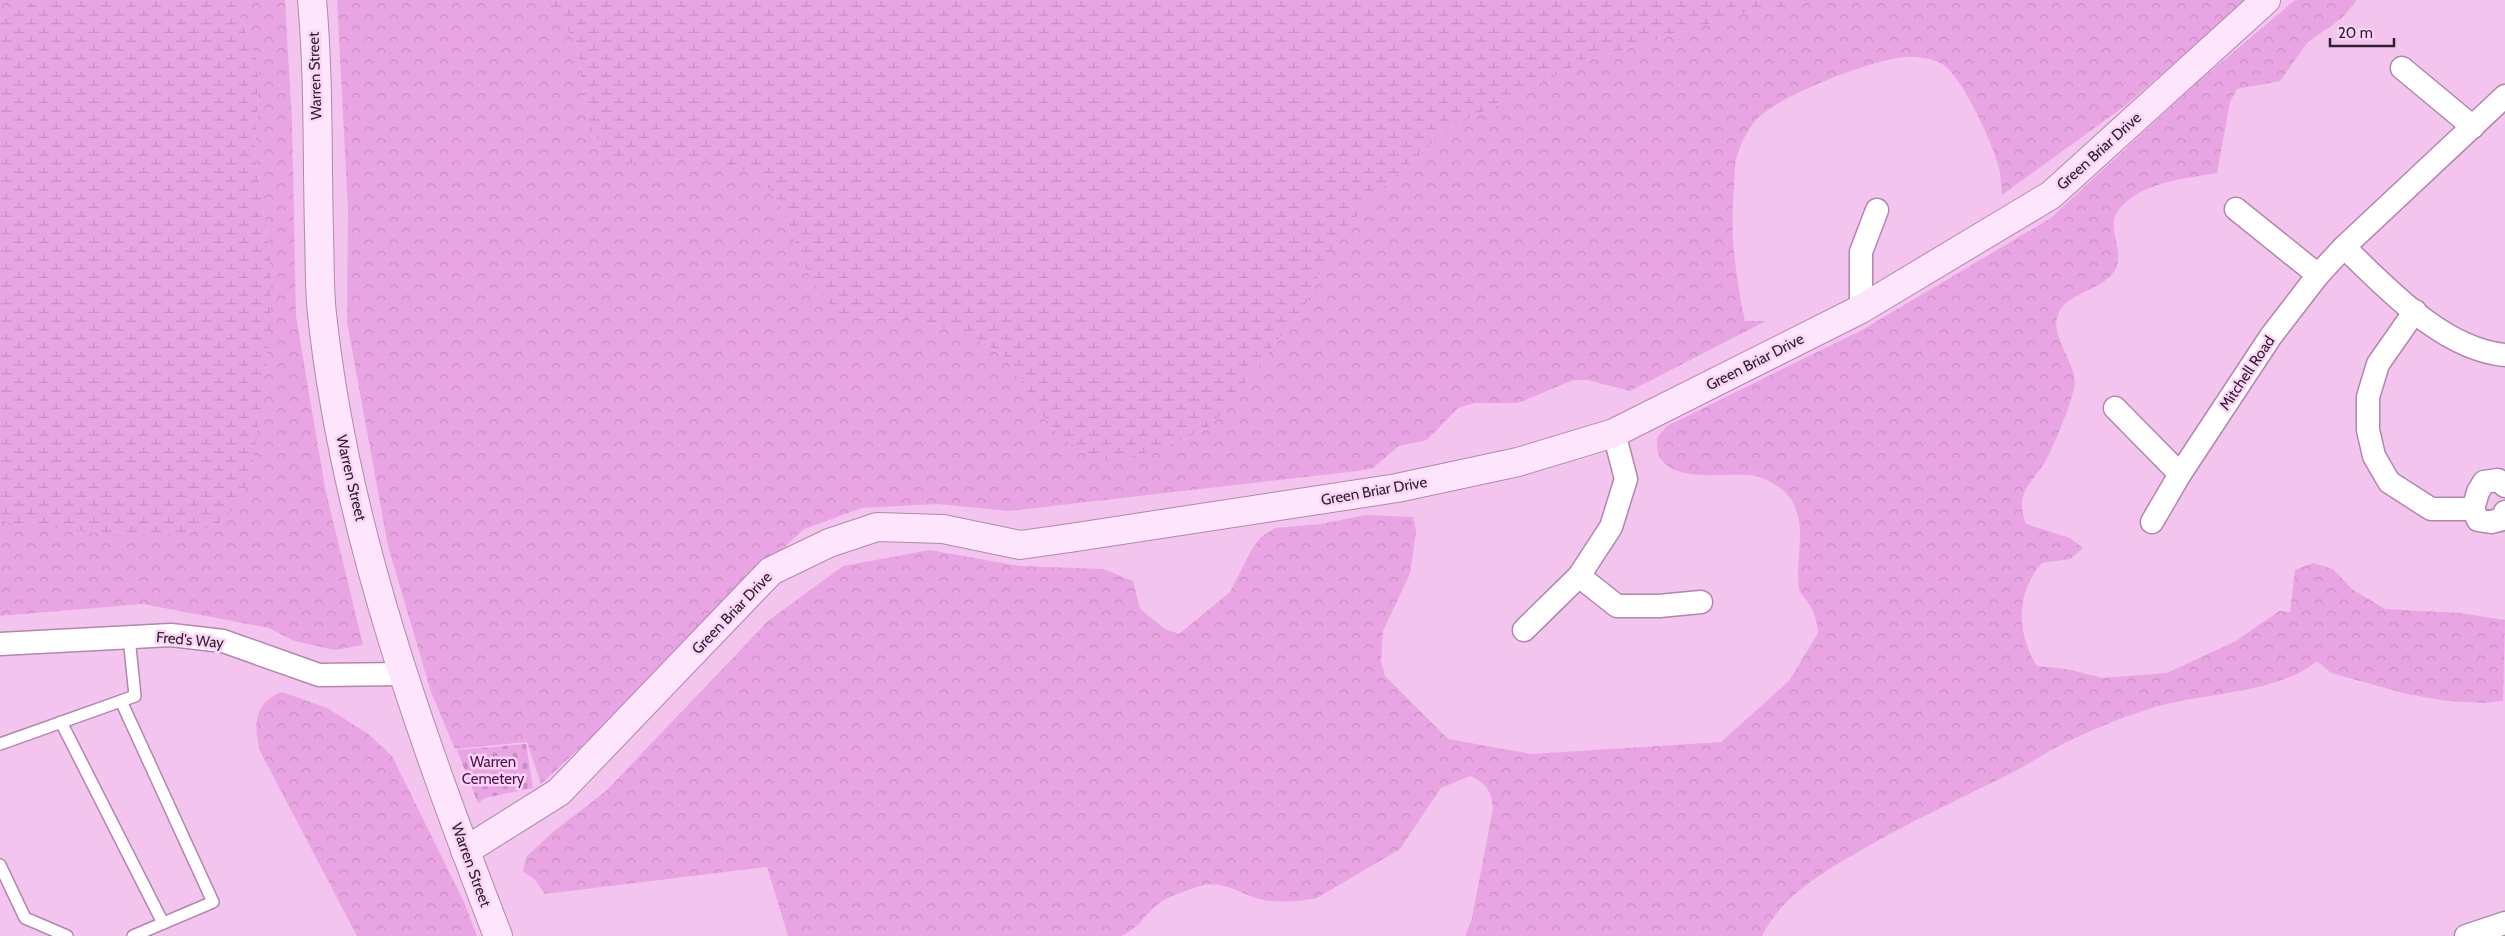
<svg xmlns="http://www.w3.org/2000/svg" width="2505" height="936" font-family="Cabin,sans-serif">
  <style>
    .forest { fill: url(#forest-crowns) }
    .wetland { fill: url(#wetland-marsh) }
    .cemetery { fill: url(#cemetery-stones) }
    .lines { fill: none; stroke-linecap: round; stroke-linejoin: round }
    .lane-casing { stroke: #b287ae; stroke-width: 14 }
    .street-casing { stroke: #b287ae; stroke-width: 25 }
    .secondary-casing { stroke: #b287ae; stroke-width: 30 }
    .lane { stroke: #fff; stroke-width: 11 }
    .street { stroke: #fff; stroke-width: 22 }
    .secondary { stroke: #fde6fb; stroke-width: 28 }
    .labels { text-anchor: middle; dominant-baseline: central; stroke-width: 5; stroke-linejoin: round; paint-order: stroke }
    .street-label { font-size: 15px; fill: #312030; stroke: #fbd5f6 }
    .park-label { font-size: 15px; fill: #51104f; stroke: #fbd5f6 }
  </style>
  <defs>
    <pattern id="forest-crowns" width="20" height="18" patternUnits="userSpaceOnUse" patternTransform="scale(1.25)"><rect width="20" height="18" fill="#e9a5e3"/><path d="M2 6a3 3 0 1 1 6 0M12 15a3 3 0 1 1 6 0" fill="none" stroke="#c88ec3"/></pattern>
    <pattern id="wetland-marsh" width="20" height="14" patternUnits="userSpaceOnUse" patternTransform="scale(1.25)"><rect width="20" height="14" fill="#e9a5e3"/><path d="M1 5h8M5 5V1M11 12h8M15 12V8" fill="none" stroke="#c88ec3"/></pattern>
    <pattern id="cemetery-stones" width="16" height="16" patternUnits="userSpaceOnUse" patternTransform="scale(1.25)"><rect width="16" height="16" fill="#e9a5e3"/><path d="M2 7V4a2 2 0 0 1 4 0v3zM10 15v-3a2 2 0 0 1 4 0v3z" fill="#c88ec3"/></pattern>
  </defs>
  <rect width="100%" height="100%" fill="#f3c4ee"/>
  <!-- forest -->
  <g class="forest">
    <polygon points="0,0 46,0 31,4 0,19"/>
    <polygon points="230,0 285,0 292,122 296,316 325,488 363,645 335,650 294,641 269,628 143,604 0,616 0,519 12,523 270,256 255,154 259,65 236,7"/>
    <path d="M337,0H541L561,18L576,45L588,119L638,165L669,159L702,160L736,167L761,177L779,203L808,273L849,317L911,318L967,333L1005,357L1044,417L1065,441H1181L1210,426L1221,414L1306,304L1324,261L1360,212L1385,185L1448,129L1583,62L1741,14L1800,4L1811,0H2246L2126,105L2002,195C2001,185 2001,174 1998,165C1992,142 1962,76 1942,64C1930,57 1911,56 1897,58C1865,63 1782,95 1759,117C1749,126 1741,143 1737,156C1734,165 1735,177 1734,186C1730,232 1735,276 1745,321H1766L1630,391L1587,380H1573L1518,403H1473L1458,408L1427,440L1399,446L1373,468L1358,471L1009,511L937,504L862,508L804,529L727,600L610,720L541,784L527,742L455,749L431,692L388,546L347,322L348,210Z"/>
    <path d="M2295,0H2357L2343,17L2307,43L2280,81L2237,89L2230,102L2217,173C2184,179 2146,181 2121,207C2103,225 2125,248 2116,268C2106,290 2070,291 2059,312C2047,337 2080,364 2074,389C2068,411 2058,436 2048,456C2035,483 2013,489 2026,524L2070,538L2083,548L2070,559L2042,563C2016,592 2016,633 2037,666L2067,669L2102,678L2167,673L2236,641L2279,611L2290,612L2295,570L2313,563L2333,569L2352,589L2385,609L2460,613L2505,620L2503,701L2485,703L2447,701L2407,694L2331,673L2317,661C2280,693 2203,693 2155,707C2122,717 2088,731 2057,747C2043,754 2029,764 2015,771C1964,797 1913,820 1863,849C1824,872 1783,894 1762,936H1465L1472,918L1493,808C1491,790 1486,783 1470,776L1441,788L1400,849L1317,898C1298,902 1278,903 1259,899C1240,894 1226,881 1204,885C1195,887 1170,896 1161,902C1146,912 1141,927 1121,936H788L767,867L545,894L535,880L523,871L526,857L554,831L606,791L768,621L843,566L930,550L1020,566L1103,569L1133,581L1140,609L1165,629L1179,634L1230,592L1252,549L1261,537L1275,528L1321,524L1366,515L1413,517L1416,531L1412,561L1409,576L1383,631L1381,661L1385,676L1448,739L1531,754L1721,742L1789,681L1818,633C1817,622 1815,613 1809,604C1806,598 1800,595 1799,588C1794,556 1812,516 1783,490C1777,485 1764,478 1756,476C1730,471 1669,486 1658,453C1657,449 1657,443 1657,438L1667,426L1862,330L2051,218L2199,81Z"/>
    <path d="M282,692L327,708L367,733L392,756L464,902L477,936H357L260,751C253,725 254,702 282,692Z"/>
  </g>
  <!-- wetland -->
  <g class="wetland">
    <polygon points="46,0 230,0 236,7 259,65 255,154 270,256 271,324 252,472 240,503 215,526 180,536 124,536 12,523 0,519 0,19 31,4"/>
    <polygon points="541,0 1811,0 1800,4 1741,14 1583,62 1448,129 1385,185 1360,212 1324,261 1306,304 1221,414 1210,426 1181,441 1116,462 1103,460 1065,441 1044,417 1005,357 967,333 911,318 849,317 833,310 808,273 779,203 761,177 736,167 702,160 669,159 638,165 611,156 600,145 588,119 576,45 561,18"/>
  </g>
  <!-- cemetery -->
  <polygon class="cemetery" points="526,744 533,788 485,798 478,803 457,750"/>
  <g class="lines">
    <!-- lane casing -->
    <g class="lane-casing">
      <g id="lane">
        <polyline points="121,701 213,902 133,936"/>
        <polyline points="61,722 163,923"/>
        <polyline points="0,744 135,696 129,637"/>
        <polyline points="0,865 25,918 67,936"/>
      </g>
    </g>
    <!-- street casing -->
    <g class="street-casing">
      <g id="street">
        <polyline points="2402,68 2473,127"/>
        <polyline points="2236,209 2318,275"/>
        <path d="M2344,247C2387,288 2442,349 2505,355"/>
        <polyline points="1861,309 1861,252 1877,210"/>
        <polyline points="2415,311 2378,364 2368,397 2368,430 2374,456 2389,482 2431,509 2473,509"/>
        <polyline points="2115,408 2180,474"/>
        <polyline points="2505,486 2498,480 2484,482 2478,492 2473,509 2478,520 2491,522 2503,519 2505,512"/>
        <polyline points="2152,522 2180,474 2271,336 2318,275 2344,247 2505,96"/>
        <polyline points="1579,576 1617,606 1659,606 1701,602"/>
        <polyline points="1524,630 1579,576 1611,527 1626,479 1614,433"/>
        <polyline points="0,644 171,635 223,641 319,675 404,674"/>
        <polyline points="2466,936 2505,923"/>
      </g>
    </g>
    <!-- secondary casing -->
    <g class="secondary-casing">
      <g id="secondary">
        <path d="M312,0C319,77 317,155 319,232C320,259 319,287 322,314C345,529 421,736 498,936"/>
        <polyline points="465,851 559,792 771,571 829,543 877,527 943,529 1020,545 1070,538 1397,488 1518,462 1614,433 1861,309 2051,195 2266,0"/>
      </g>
    </g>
    <!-- lane -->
    <use href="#lane" class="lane"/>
    <!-- street -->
    <use href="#street" class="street"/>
    <!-- secondary -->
    <use href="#secondary" class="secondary"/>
  </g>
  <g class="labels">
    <!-- street labels -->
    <g class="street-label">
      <text transform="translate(315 76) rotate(-92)">Warren Street</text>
      <text transform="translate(2099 151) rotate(-42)">Green Briar Drive</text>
      <text transform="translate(1755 362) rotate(-27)">Green Briar Drive</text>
      <text transform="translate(2247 373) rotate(-56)">Mitchell Road</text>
      <text transform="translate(351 478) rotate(77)">Warren Street</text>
      <text transform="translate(1374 491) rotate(-10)">Green Briar Drive</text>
      <text transform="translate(732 613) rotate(-46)">Green Briar Drive</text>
      <text transform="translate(190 640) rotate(5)">Fred's Way</text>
      <text transform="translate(471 865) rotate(70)">Warren Street</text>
    </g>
    <!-- park labels -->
    <g class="park-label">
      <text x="493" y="762">Warren<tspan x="493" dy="17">Cemetery</tspan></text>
    </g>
  </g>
  <!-- scale -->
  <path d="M2330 38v8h64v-8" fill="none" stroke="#312030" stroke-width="2.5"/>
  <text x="2338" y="38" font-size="15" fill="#312030" stroke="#fbd5f6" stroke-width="4" paint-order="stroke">20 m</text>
</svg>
